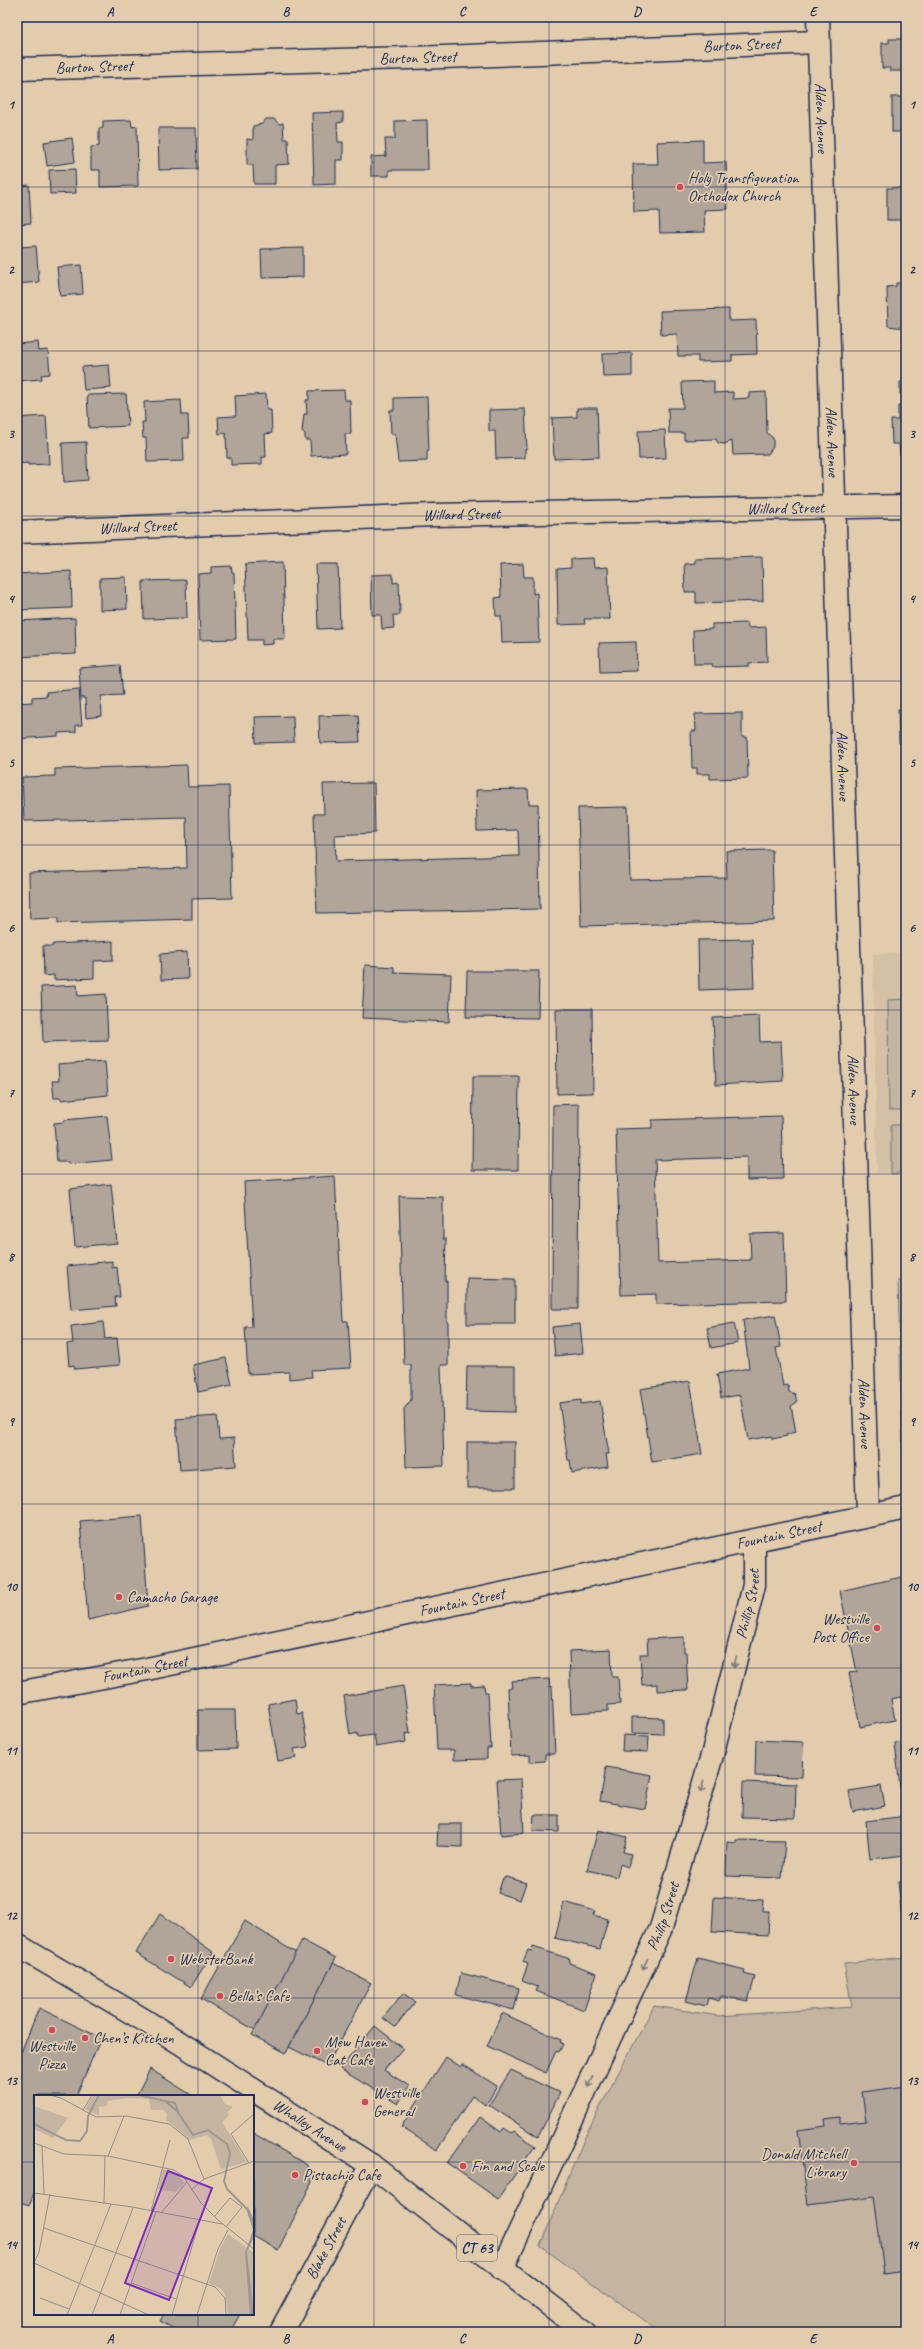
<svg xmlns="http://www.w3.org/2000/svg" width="923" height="2349" font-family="Caveat,sans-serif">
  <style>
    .built { fill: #d3c0a5 }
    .green { fill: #c5b5a0; stroke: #70727f }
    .building { fill: #b0a598; stroke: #1b2f5e }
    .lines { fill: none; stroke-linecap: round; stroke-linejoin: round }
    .street-casing { stroke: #1b2f5e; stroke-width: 25 }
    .secondary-casing { stroke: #1b2f5e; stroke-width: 25 }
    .primary-casing { stroke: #1b2f5e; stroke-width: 25 }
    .street { stroke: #e2ccab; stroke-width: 22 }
    .secondary { stroke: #e2ccab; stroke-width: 22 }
    .primary { stroke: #e2ccab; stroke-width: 22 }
    .oneway { stroke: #757681 }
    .grid { fill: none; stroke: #1b2f5e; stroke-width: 1; stroke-opacity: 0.55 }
    .poi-dot { fill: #d1495b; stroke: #e2ccab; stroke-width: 1.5 }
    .labels { text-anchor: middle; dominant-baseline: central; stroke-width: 3.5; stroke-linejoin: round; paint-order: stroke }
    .shield { fill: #e2ccab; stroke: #575e75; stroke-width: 1 }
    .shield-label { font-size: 15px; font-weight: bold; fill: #1b2f5e }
    .street-label { font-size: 16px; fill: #1b2f5e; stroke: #e2ccab }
    .poi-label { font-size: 16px; fill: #1b2f5e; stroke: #e2ccab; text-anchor: start }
    .inset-river { fill: none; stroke: #9e9691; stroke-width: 2 }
    .inset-road { fill: none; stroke: #928d8c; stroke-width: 1 }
    .view { fill: #7b2cbf; fill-opacity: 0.15; stroke: #7b2cbf; stroke-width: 2 }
    .inset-edge { fill: none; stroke: #1b2f5e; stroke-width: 2 }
    .neatline { fill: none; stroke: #1b2f5e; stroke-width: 1.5 }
    .grid-label { font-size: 13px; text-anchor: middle; font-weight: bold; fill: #1b2f5e }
  </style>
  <rect width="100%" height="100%" fill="#e2ccab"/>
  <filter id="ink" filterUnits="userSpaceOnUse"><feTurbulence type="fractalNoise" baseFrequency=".025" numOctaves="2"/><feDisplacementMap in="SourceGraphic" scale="8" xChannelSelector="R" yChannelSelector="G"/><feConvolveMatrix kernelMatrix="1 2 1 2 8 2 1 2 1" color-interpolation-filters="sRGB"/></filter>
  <g filter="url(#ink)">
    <!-- built -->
    <polygon class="built" points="906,952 906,1172 877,1173 873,954"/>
    <!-- green -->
    <g class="green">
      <polygon points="906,999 906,1110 889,1110 888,1000"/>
      <polygon points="891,1125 906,1125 906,1172 891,1174"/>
      <polygon points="898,1280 906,1280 906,1463 903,1457"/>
      <polygon points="906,1957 906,2332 669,2332 654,2327 540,2246 588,2130 654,2006 719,2016 852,2007 844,1963"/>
    </g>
    <!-- building -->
    <g class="building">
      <polygon points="889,39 906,39 906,71 890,71 890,68 882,68 882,43 889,43"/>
      <rect x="892" y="97" width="14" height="35"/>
      <polygon points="343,112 343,122 337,123 338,142 343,142 343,160 336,160 336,184 314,185 312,113"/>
      <polygon points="266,119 274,119 279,124 283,123 284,139 288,139 289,164 275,165 275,184 254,184 253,165 247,165 247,139 253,140 253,126 262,124"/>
      <polygon points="131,120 132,127 137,126 138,186 100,187 100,170 91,170 91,147 99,146 99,128 103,128 103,121"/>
      <polygon points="427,120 428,170 389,170 389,176 371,176 371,157 386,156 385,139 395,139 395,121"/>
      <polygon points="19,121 22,160 17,161 17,122"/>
      <polygon points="158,128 196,128 197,169 159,170"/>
      <polygon points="72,138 75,162 47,166 44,142"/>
      <polygon points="703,140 703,163 726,162 728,209 704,210 705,232 660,233 659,211 634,212 633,164 658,164 657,142"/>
      <polygon points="75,169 76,193 50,194 49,170"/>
      <polygon points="29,185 31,223 17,224 17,186"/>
      <rect x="887" y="188" width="19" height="32"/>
      <polygon points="36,246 39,282 17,284 17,247"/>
      <polygon points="303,248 303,277 262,278 261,249"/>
      <polygon points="81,265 83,294 60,296 57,267"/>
      <polygon points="896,283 906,283 906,328 888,326 887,287 896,286"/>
      <polygon points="729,309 729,321 756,320 757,354 732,355 732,361 698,362 698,356 678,356 677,334 661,335 660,311"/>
      <polygon points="38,342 39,351 48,350 50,374 41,375 42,379 17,381 17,344"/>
      <polygon points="904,346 906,346 906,394 900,394 900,382 905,381"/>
      <polygon points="632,353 632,376 603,377 602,354"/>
      <polygon points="109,365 111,388 84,390 82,367"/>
      <polygon points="714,381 714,393 733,392 733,399 749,398 749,393 766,392 767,433 773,438 773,447 768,454 733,455 732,441 724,444 718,443 716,439 684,440 684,433 669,433 668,408 683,408 682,382"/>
      <polygon points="344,390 345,400 350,400 351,434 345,434 346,454 311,456 310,440 305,440 305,434 302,431 304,414 307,414 306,400 309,400 309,391"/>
      <polygon points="126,394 128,426 89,428 87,395"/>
      <polygon points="266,394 267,410 271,410 272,433 265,434 266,457 262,457 262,464 231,465 231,458 227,458 226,433 219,434 218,417 236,416 235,396"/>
      <polygon points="427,397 429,451 427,452 427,461 398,462 395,434 391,434 390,410 394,410 394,398"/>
      <polygon points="181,400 182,415 188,415 189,438 183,438 184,461 147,462 146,438 143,438 142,422 145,422 144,402"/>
      <polygon points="898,406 906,406 906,459 900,455 899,444 892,444 891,420 898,420"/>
      <polygon points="577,408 597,408 599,457 554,459 552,418 577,417"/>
      <polygon points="523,409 525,409 527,449 525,449 525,458 496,459 495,431 489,431 489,410"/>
      <polygon points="46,416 49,464 28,465 28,463 17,464 17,418"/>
      <polygon points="665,430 666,458 639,459 638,431"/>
      <polygon points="86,442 88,480 64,482 62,443"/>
      <polygon points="762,557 763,601 696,603 696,592 685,592 684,564 695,563 695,559"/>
      <polygon points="593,558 594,568 608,567 610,619 584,619 585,624 558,625 557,569 571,568 571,559"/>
      <polygon points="283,562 285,639 273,639 273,644 262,645 262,640 248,640 245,564"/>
      <polygon points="316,564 338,564 340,628 318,629"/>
      <polygon points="523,564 524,577 533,577 533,594 537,593 539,642 502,643 501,616 496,616 495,598 501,597 500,565"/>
      <polygon points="231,566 232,572 234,573 236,639 200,640 198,574 211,573 211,567"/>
      <polygon points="71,571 72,608 17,610 17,574"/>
      <polygon points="393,574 393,583 399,582 400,615 393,615 394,628 382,629 381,615 372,615 371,575"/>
      <polygon points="126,577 127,609 100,610 100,578"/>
      <polygon points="186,580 187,618 144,619 143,581"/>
      <polygon points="75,618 76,654 17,657 17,621"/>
      <polygon points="747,623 748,628 766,627 767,662 749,663 749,666 713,667 712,664 694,664 693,630 712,629 712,624"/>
      <polygon points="636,642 637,671 600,672 599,643"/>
      <polygon points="120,665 123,695 101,696 102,716 86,718 85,698 81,698 79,668"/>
      <polygon points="79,689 82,725 76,725 76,732 58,733 58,736 17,739 17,703 32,702 32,697 47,696 46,692"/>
      <polygon points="898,709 906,709 906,743 899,743"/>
      <polygon points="742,713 742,737 747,737 748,778 710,779 710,774 697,774 697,768 692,768 691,731 696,731 695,714"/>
      <polygon points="358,715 360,742 320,743 319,716"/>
      <polygon points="293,716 294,742 256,743 255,717"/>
      <polygon points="187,765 188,787 229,786 232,898 192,899 192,919 58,923 58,918 30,919 29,873 187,868 186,817 24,821 22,777 55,776 55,769"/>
      <polygon points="374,783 375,833 335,835 336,861 519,856 518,830 477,831 476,790 528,789 529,804 538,804 540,909 317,913 314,814 324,814 323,784"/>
      <polygon points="628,807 630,880 727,878 726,851 772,850 774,921 581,926 578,808"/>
      <polygon points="752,939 754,988 699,990 698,940"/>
      <polygon points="113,941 113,960 94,961 94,978 54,980 54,975 44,976 43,946 53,946 53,944"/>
      <polygon points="187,952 188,979 161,980 160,954"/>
      <polygon points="365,965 394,967 394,972 451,974 449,1022 362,1018"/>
      <polygon points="467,971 539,971 538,1018 466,1017"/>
      <polygon points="77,985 78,996 106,994 108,1040 43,1042 41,987"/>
      <polygon points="556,1009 592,1009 593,1093 557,1094"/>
      <polygon points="759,1016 760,1042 781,1041 783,1081 716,1085 713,1018"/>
      <polygon points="105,1061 108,1095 61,1100 61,1098 54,1098 52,1081 59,1081 58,1065"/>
      <polygon points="473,1076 519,1076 518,1170 472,1170"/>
      <polygon points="579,1104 578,1309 552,1309 553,1105"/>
      <polygon points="107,1116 112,1160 68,1164 68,1162 57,1162 54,1123 64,1122 64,1120"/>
      <polygon points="781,1116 783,1179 747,1180 747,1157 655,1160 658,1263 751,1260 750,1234 784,1233 786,1301 656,1304 656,1294 621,1295 616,1129 652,1128 652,1120"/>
      <polygon points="335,1176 343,1321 348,1321 351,1368 311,1370 312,1377 289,1379 289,1372 248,1374 245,1327 252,1327 244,1182"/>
      <polygon points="111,1184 117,1243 75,1247 70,1189"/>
      <polygon points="399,1196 443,1197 443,1239 446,1239 445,1281 447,1281 447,1322 448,1323 448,1365 441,1365 444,1466 406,1467 404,1409 411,1400 411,1365 404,1365"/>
      <polygon points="112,1261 112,1268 117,1267 120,1297 115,1297 116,1306 71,1310 67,1266"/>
      <polygon points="467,1278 515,1279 515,1324 467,1324"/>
      <polygon points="775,1315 781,1347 776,1348 783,1386 788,1385 789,1392 795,1394 797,1402 791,1406 796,1432 787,1434 787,1436 772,1439 772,1436 748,1440 740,1395 721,1398 717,1374 749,1368 743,1320"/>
      <polygon points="103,1322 105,1339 117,1338 120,1365 75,1369 74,1365 69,1366 67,1344 73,1343 71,1326"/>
      <polygon points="734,1323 738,1343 711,1348 707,1328"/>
      <polygon points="580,1324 583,1353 555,1356 552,1327"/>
      <polygon points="226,1358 232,1385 198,1392 193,1365"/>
      <polygon points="467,1366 515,1366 515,1412 466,1411"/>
      <polygon points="690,1381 702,1454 652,1462 640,1389"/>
      <polygon points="581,1400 581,1404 600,1401 609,1454 606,1454 608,1467 572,1473 570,1460 568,1460 559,1403"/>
      <polygon points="217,1416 219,1439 234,1438 236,1466 180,1470 176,1419"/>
      <rect x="467" y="1442" width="48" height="46"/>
      <polygon points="142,1516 148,1606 88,1620 80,1521"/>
      <polygon points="906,1576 906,1696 891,1699 895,1720 860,1727 849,1673 857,1672 840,1591"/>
      <polygon points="684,1637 684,1652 686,1652 688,1690 657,1691 657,1684 642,1685 640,1654 648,1654 647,1639"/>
      <polygon points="611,1649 612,1677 618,1677 620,1704 608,1705 608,1711 571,1713 569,1651"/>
      <polygon points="549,1679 550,1687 552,1686 555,1754 545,1754 545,1761 530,1762 530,1755 511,1756 508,1688 512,1688 511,1681"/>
      <polygon points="471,1683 471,1686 484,1685 485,1692 488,1692 491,1748 487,1748 487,1759 454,1760 454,1750 437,1750 434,1685"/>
      <polygon points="403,1686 410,1733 405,1734 406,1742 376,1747 374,1735 358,1737 357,1733 350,1735 344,1696"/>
      <polygon points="295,1699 297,1714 302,1713 308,1747 294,1749 296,1758 278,1761 268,1704"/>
      <polygon points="198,1710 235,1710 236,1749 198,1750"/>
      <polygon points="632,1717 663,1718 663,1734 632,1733"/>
      <polygon points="623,1735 649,1736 648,1752 622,1751"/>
      <polygon points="756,1740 803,1742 802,1777 755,1776"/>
      <polygon points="906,1742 906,1788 900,1788 895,1743"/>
      <polygon points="606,1767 652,1775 645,1809 600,1801"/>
      <polygon points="521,1779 524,1833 501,1835 497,1780"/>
      <polygon points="743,1782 796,1784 795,1818 742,1817"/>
      <polygon points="881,1786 885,1806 853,1812 849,1791"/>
      <polygon points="534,1815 559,1815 559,1832 533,1831"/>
      <polygon points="906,1816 906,1855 870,1859 866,1821"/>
      <polygon points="438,1824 462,1824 462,1847 437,1846"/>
      <polygon points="598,1830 627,1837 623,1852 631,1854 628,1867 620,1864 617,1877 587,1870"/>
      <polygon points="736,1840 785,1841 782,1878 726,1876 727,1842 736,1843"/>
      <polygon points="507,1877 526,1883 520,1900 498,1893 503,1878"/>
      <polygon points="906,1881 906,1935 904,1936 898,1882"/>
      <polygon points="714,1897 763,1900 762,1911 769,1911 768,1935 712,1932"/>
      <polygon points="564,1902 595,1911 593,1915 608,1919 600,1949 555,1938"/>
      <polygon points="160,1914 213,1952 191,1987 136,1953"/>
      <polygon points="245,1921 296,1953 255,2030 201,1999"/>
      <polygon points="302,1940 336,1958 286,2053 252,2035"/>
      <polygon points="533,1947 570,1959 569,1963 597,1973 584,2010 536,1991 538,1987 522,1981 528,1964 523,1962 528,1950 532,1951"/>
      <polygon points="698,1958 745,1970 744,1974 755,1977 748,2001 721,1996 719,2001 708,1998 706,2006 686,2001"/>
      <polygon points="333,1963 371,1983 327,2066 289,2047"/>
      <polygon points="461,1973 519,1988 514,2010 456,1995"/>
      <polygon points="403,1993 415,2002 395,2027 383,2018"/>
      <polygon points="39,2008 101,2038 76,2096 35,2096 35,2191 29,2205 17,2201 17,2062"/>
      <polygon points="502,2013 561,2040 560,2043 563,2044 559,2052 556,2051 546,2073 487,2046"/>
      <polygon points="375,2026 403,2048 384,2070 409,2086 398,2104 340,2069"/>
      <polygon points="446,2057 461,2067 462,2064 497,2086 486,2105 472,2096 437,2150 401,2127"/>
      <polygon points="150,2069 193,2096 136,2096"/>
      <polygon points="511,2070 560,2093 538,2137 489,2105"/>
      <polygon points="906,2086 906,2271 884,2274 874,2196 808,2205 798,2130 826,2126 825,2119 840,2117 840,2124 866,2121 862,2092"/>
      <polygon points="480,2117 501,2132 504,2128 512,2133 514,2131 535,2146 498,2199 447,2163"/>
      <polygon points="253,2133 307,2165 312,2182 278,2250 253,2236"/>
      <polygon points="164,2314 240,2314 230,2332 180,2332 160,2321"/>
    </g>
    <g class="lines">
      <!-- street casing -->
      <g class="street-casing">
        <g id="street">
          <path id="s1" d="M818,17L868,1514"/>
          <path id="s2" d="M17,69L443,57L818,42"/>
          <path id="s3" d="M17,532L434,515L906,506"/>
          <path id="s4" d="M502,2269L661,1928L713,1752L754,1585V1541"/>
        </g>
      </g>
      <!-- secondary casing -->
      <g class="secondary-casing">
        <g id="secondary">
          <path id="s5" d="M17,1693L147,1669L906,1508"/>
          <path id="s6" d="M281,2332L371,2165"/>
        </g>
      </g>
      <!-- primary casing -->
      <g class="primary-casing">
        <g id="primary">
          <path id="s7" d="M17,1945L144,2020L371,2165L584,2332"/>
        </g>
      </g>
      <!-- street -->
      <use href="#street" class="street"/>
      <!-- secondary -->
      <use href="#secondary" class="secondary"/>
      <!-- primary -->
      <use href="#primary" class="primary"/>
    </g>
    <!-- one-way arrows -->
    <defs><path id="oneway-shaft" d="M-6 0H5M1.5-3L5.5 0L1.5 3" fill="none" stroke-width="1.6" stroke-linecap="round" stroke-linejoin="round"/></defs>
    <g class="oneway">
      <use href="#oneway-shaft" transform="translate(735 1662) rotate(104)"/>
      <use href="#oneway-shaft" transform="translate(702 1787) rotate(106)"/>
      <use href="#oneway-shaft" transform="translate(645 1964) rotate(115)"/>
      <use href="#oneway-shaft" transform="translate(590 2082) rotate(115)"/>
    </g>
  </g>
  <!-- grid -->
  <path class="grid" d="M198,17V2096M374,17V2332M549,17V2332M725,17V2332M17,187H906M17,351H906M17,516H906M17,681H906M17,845H906M17,1010H906M17,1174H906M17,1339H906M17,1504H906M17,1668H906M17,1833H906M17,1998H906M17,2162H35M253,2162H906M198,2314V2332"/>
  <!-- markers -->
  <g class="poi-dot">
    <circle cx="680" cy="187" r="4"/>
    <circle cx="119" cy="1597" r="4"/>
    <circle cx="877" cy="1628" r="4"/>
    <circle cx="171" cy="1959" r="4"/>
    <circle cx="220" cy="1996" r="4"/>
    <circle cx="52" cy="2030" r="4"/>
    <circle cx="85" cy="2038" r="4"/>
    <circle cx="317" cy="2051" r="4"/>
    <circle cx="365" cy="2102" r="4"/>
    <circle cx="854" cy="2163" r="4"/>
    <circle cx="463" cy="2166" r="4"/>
    <circle cx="295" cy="2175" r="4"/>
  </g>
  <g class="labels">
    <!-- shield labels -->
    <rect class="shield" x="457" y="2235" width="40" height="26" rx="3"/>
    <g class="shield-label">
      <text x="477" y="2248">CT 63</text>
    </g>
    <!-- street labels -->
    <g class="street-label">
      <text stroke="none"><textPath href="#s2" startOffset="725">Burton Street</textPath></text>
      <text stroke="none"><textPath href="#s2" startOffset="401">Burton Street</textPath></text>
      <text stroke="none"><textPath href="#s2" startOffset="77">Burton Street</textPath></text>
      <text stroke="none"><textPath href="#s1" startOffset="101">Alden Avenue</textPath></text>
      <text stroke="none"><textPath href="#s1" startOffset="425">Alden Avenue</textPath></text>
      <text stroke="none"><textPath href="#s3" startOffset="769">Willard Street</textPath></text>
      <text stroke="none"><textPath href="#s3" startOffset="445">Willard Street</textPath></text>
      <text stroke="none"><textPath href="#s3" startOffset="121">Willard Street</textPath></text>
      <text stroke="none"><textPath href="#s1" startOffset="749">Alden Avenue</textPath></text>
      <text stroke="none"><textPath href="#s1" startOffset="1073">Alden Avenue</textPath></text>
      <text stroke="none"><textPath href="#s1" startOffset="1397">Alden Avenue</textPath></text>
      <text stroke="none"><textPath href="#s5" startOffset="778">Fountain Street</textPath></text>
      <text stroke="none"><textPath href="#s5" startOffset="454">Fountain Street</textPath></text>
      <text stroke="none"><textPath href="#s4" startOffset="712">Phillip Street</textPath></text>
      <text stroke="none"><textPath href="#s5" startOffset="130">Fountain Street</textPath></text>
      <text stroke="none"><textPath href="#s4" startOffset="388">Phillip Street</textPath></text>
      <text stroke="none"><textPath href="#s7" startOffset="344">Whalley Avenue</textPath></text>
      <text stroke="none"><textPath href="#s6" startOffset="95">Blake Street</textPath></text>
    </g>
    <!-- poi labels -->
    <g class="poi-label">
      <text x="688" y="178">Holy Transfiguration<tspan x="688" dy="18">Orthodox Church</tspan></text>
      <text x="127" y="1597">Camacho Garage</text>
      <text x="869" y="1619" text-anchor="end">Westville<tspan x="869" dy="18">Post Office</tspan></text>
      <text x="179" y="1959">WebsterBank</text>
      <text x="228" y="1996">Bella’s Cafe</text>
      <text x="93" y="2038">Chen’s Kitchen</text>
      <text x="325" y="2042">Mew Haven<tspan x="325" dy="18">Cat Cafe</tspan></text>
      <text x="52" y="2046" text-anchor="middle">Westville<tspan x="52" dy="18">Pizza</tspan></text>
      <text x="373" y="2093">Westville<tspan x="373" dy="18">General</tspan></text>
      <text x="846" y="2154" text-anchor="end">Donald Mitchell<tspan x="846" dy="18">Library</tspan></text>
      <text x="471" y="2166">Fin and Scale</text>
      <text x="303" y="2175">Pistachio Cafe</text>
    </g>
  </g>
  <!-- overview -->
  <g transform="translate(34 2095)">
    <rect width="220" height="220" fill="#e2ccab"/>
    <path d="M59,0H186L191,9L199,12L193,17L195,21L188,27L213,67L187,74L177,44L173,40L156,45L132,25L133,19L129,15H117L115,4L94,3L74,6L73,11L65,12V21L51,14ZM0,11L34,23L19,43L0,34ZM129,74L143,79L151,88L141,97L124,94ZM194,139L220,158V220H194L191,199L186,193L175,188L186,154Z" fill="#c5b5a0"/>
    <path d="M214,112L220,125V142L213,157L220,220H216L211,158L219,135L212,113Z" fill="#9e9691"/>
    <path class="inset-river" d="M105,0L131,6L143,16L159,40L174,35L193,49L196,59L190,86L193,94L214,115M131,6L141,8L145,19M0,29L32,45L46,46L53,36L54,21L65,0"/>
    <path class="inset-road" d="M16,0L27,3L62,22L92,21L135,29L154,44L170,84M49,15L58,0M0,48L30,59L74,61L140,75L149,81L167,108L184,125L220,154M8,51L10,99M74,61L90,21M215,68L197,39L220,19M157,95L170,84L220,66M0,98L98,112L188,129M70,109L71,60M117,116L136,45M128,117L153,87M180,122L196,103L208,112L192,132M10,133L181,192L191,203L192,220M0,168L115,220M0,168L5,157L16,99M97,188L142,204M6,203L35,214M33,220L77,109M58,220L99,113M86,220L122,117M138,220L166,124M163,220L184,154L194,135"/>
    <path class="view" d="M134,76L178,93L135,205L91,188Z"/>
    <rect width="220" height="220" class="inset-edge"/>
  </g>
  <!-- margin -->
  <rect width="923" height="2349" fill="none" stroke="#e2ccab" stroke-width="44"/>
  <rect x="22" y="22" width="879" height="2305" class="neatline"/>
  <g class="grid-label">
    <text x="110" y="16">A</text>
    <text x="286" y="16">B</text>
    <text x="462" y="16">C</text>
    <text x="637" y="16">D</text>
    <text x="813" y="16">E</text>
    <text x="11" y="109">1</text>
    <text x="912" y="109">1</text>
    <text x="11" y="274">2</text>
    <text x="912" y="274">2</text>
    <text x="11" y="438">3</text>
    <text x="912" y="438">3</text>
    <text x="11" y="603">4</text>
    <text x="912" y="603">4</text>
    <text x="11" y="767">5</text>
    <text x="912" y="767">5</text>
    <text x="11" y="932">6</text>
    <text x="912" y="932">6</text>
    <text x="11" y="1097">7</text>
    <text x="912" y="1097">7</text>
    <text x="11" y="1261">8</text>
    <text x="912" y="1261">8</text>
    <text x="11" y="1426">9</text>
    <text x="912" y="1426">9</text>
    <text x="11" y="1591">10</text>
    <text x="912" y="1591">10</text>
    <text x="11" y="1755">11</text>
    <text x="912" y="1755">11</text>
    <text x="11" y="1920">12</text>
    <text x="912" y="1920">12</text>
    <text x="11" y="2085">13</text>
    <text x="912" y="2085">13</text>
    <text x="11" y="2249">14</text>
    <text x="912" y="2249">14</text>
    <text x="110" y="2343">A</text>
    <text x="286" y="2343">B</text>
    <text x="462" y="2343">C</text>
    <text x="637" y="2343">D</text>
    <text x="813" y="2343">E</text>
  </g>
</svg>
